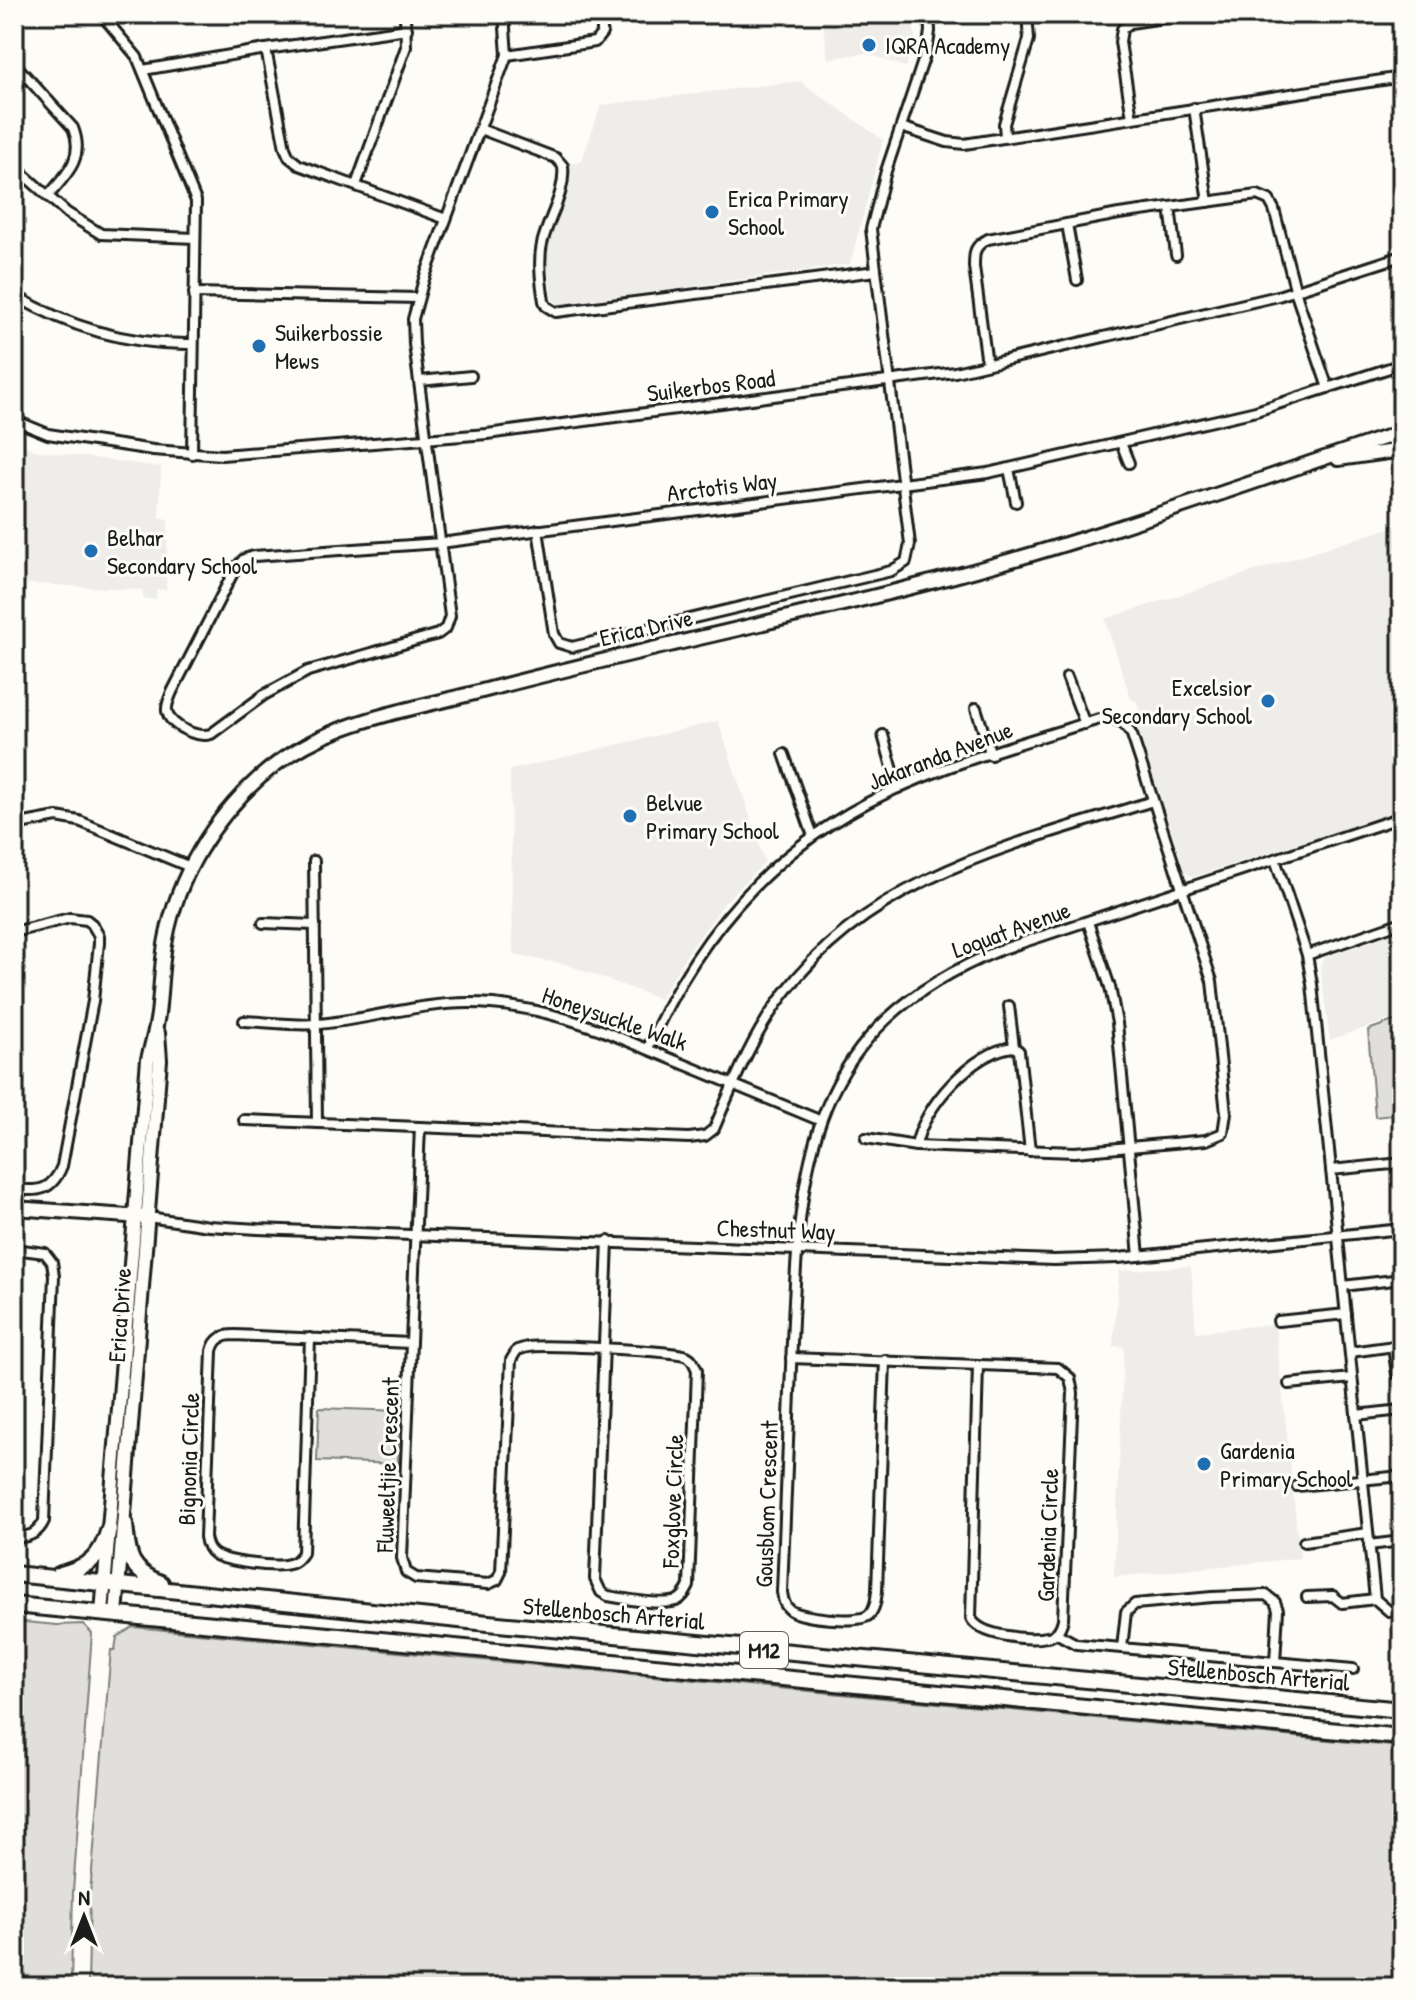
<svg xmlns="http://www.w3.org/2000/svg" width="1416" height="2001" font-family="'Patrick Hand',sans-serif">
  <style>
    .built { fill: #eeede9 }
    .green { fill: #e0dfdb; stroke: #7e7e7c; stroke-width: 2 }
    .lines { fill: none; stroke-linecap: round; stroke-linejoin: round }
    .minor-casing { stroke: #1c1c1c; stroke-width: 14 }
    .secondary-casing { stroke: #1c1c1c; stroke-width: 18 }
    .primary-casing { stroke: #1c1c1c; stroke-width: 20 }
    .minor { stroke: #fdfcf7; stroke-width: 8 }
    .secondary { stroke: #fdfcf7; stroke-width: 12 }
    .primary { stroke: #fdfcf7; stroke-width: 14 }
    .poi-dot { fill: #1f6fb2; stroke: #fdfcf7; stroke-width: 3 }
    .labels { text-anchor: middle; dominant-baseline: central; stroke-width: 6; stroke-linejoin: round; paint-order: stroke }
    .shield { fill: #fdfcf7; stroke: #605f5e; stroke-width: 2 }
    .shield-label { font-size: 22px; font-weight: bold; fill: #1c1c1c }
    .poi-label { font-size: 24px; fill: #1c1c1c; stroke: #fdfcf7; text-anchor: start }
    .street-label { font-size: 24px; fill: #1c1c1c; stroke: #fdfcf7 }
  </style>
  <rect width="100%" height="100%" fill="#fdfcf7"/>
  <filter id="ink" filterUnits="userSpaceOnUse"><feTurbulence type="fractalNoise" baseFrequency=".0125" numOctaves="2"/><feDisplacementMap in="SourceGraphic" scale="16" xChannelSelector="R" yChannelSelector="G"/><feConvolveMatrix kernelMatrix="1 2 1 2 8 2 1 2 1" color-interpolation-filters="sRGB"/></filter>
  <g filter="url(#ink)">
    <!-- built -->
    <g class="built">
      <polygon points="822,14 912,14 915,38 906,67 865,53 828,59"/>
      <polygon points="800,81 883,140 850,264 560,305 552,299 547,260 550,241 570,184 568,164 582,161 601,105"/>
      <polygon points="14,440 34,450 161,467 159,518 168,519 166,590 156,589 156,599 143,599 143,590 14,583"/>
      <polygon points="1402,524 1402,810 1193,877 1185,872 1134,717 1139,710 1137,702 1131,699 1105,619"/>
      <polygon points="718,721 765,862 725,902 685,957 660,999 565,964 513,955 510,770"/>
      <polygon points="1395,933 1402,954 1402,1015 1330,1040 1320,966 1325,957"/>
      <polygon points="1191,1266 1196,1332 1275,1324 1300,1558 1114,1577 1124,1347 1113,1346 1119,1271"/>
    </g>
    <!-- green -->
    <g class="green">
      <polygon points="1402,1018 1402,1114 1375,1117 1368,1030"/>
      <polygon points="319,1408 400,1411 398,1464 317,1461"/>
      <polygon points="14,1621 57,1625 83,1624 92,1633 73,1892 71,1987 14,1987"/>
      <polygon points="133,1627 1402,1747 1402,1987 88,1987 90,1894 111,1650 115,1650 117,1637"/>
    </g>
    <g class="lines">
      <!-- minor casing -->
      <g class="minor-casing">
        <g id="minor">
          <polyline points="101,14 137,57 196,201 192,454"/>
          <path d="M504,14L507,55L424,279L413,319L414,344L450,616L446,628L438,634L308,671L264,695L211,734C198,738 170,727 167,711C166,705 170,697 172,692L235,569L244,559L254,556L440,543L988,473L1256,411L1402,364"/>
          <polyline points="266,49 285,148 289,157 299,165 446,219"/>
          <polyline points="507,55 595,42 602,33 602,14"/>
          <path d="M14,63L73,128C85,158 67,174 48,196"/>
          <polyline points="143,70 266,49 407,29"/>
          <polyline points="1194,108 1208,202"/>
          <polyline points="1132,118 1120,42 1122,29 1130,23 1191,14"/>
          <polyline points="901,127 947,142 964,144 1402,77"/>
          <path d="M480,129L556,158L563,166C566,193 548,218 542,244C538,262 541,283 544,301L546,306L556,312L876,271"/>
          <polyline points="1005,137 1004,124 1029,39 1027,14"/>
          <polyline points="14,166 67,213 101,234 195,238"/>
          <polyline points="356,185 406,47 405,14"/>
          <polyline points="1170,207 1176,255"/>
          <polyline points="1067,224 1077,280"/>
          <polyline points="194,293 418,298"/>
          <path d="M14,295C70,328 128,345 192,344"/>
          <path d="M987,364L974,267C974,252 974,246 988,239L1119,214L1257,195L1269,200L1274,209L1298,300L1328,388"/>
          <polyline points="420,381 471,376"/>
          <polyline points="14,420 48,434 153,450 222,455 487,434 955,372 1278,296 1402,256"/>
          <polyline points="1121,443 1129,463"/>
          <polyline points="1009,469 1016,502"/>
          <polyline points="538,530 554,634 559,643 572,647 891,571 906,562 910,544 871,229 886,171 928,46 930,31 929,14"/>
          <polyline points="1067,677 1085,724"/>
          <polyline points="976,708 991,755"/>
          <polyline points="883,735 898,788"/>
          <polyline points="784,754 813,836"/>
          <polyline points="14,825 57,817 79,821 190,867"/>
          <polyline points="1275,859 1307,955 1312,984 1375,1599 1389,1611 1402,1612"/>
          <polyline points="314,861 317,1123"/>
          <polyline points="1088,922 1110,987 1117,1023 1139,1256"/>
          <polyline points="263,923 315,925"/>
          <path d="M14,932L70,918L87,920L92,924L99,936V943L93,1001L62,1166C52,1191 39,1192 14,1189"/>
          <polyline points="1307,955 1402,922"/>
          <polyline points="1009,1006 1014,1047 1019,1051 1030,1151"/>
          <path d="M244,1021C268,1022 294,1026 318,1024C368,1020 418,1003 469,1003C515,1003 558,1015 601,1030L819,1120"/>
          <path d="M648,1048C697,935 774,846 887,793C954,761 1029,741 1099,719C1116,717 1124,721 1132,735L1212,981L1226,1113L1223,1133L1206,1140L1075,1152L916,1146L866,1138"/>
          <path d="M244,1120L689,1138L705,1136L714,1129C734,1082 753,1034 784,994C872,875 1019,843 1153,801"/>
          <path d="M420,1127L402,1558L406,1572L416,1578L488,1584L497,1580L501,1572L511,1360L517,1350C521,1349 525,1347 529,1347C544,1344 677,1351 687,1356C693,1359 694,1364 697,1370L689,1586C686,1592 683,1598 676,1601C660,1606 625,1599 608,1596L601,1592L595,1579L608,1241"/>
          <path d="M916,1146C922,1108 974,1050 1014,1047"/>
          <polyline points="1331,1170 1402,1163"/>
          <polyline points="148,1217 209,1226 258,1229 1054,1260 1118,1258 1402,1229"/>
          <path d="M14,1249L45,1253L52,1262L54,1276L44,1521C38,1534 28,1538 14,1537"/>
          <polyline points="1343,1286 1402,1279"/>
          <polyline points="1278,1321 1346,1314"/>
          <path d="M310,1338L303,1553C299,1558 296,1563 289,1564C275,1568 226,1562 214,1554C208,1550 206,1544 205,1537L212,1351C215,1338 223,1335 235,1335L410,1343"/>
          <polyline points="1393,1347 1397,1374"/>
          <polyline points="1350,1352 1402,1345"/>
          <path d="M791,1358L1058,1368L1070,1378L1073,1393L1063,1619C1061,1628 1056,1636 1047,1637C1029,1641 979,1636 971,1618L978,1365"/>
          <path d="M885,1360L877,1591C876,1600 875,1609 869,1615C859,1624 798,1618 789,1609C783,1604 783,1598 782,1592C785,1509 789,1425 792,1342C800,1158 807,1029 1000,950L1402,817"/>
          <polyline points="1289,1384 1352,1378"/>
          <polyline points="1356,1415 1402,1410"/>
          <polyline points="1297,1486 1402,1476"/>
          <polyline points="1304,1542 1368,1533"/>
          <polyline points="1369,1545 1402,1541"/>
          <polyline points="1307,1597 1333,1596 1342,1603 1375,1599"/>
          <polyline points="1056,1633 1076,1644 1122,1648 1126,1612 1135,1604 1212,1597 1266,1595 1275,1602 1278,1610 1275,1662 1353,1669"/>
          <polyline points="1122,1648 1275,1662"/>
        </g>
      </g>
      <!-- secondary casing -->
      <g class="secondary-casing">
        <g id="secondary">
          <polyline points="1338,459 1402,450"/>
          <polyline points="14,1208 142,1217"/>
          <path d="M102,1613L148,1059C152,1044 156,1029 158,1014C161,990 161,964 166,939C178,876 212,821 259,778C322,721 403,712 482,691C639,649 798,618 954,576C1106,536 1253,481 1402,432"/>
          <polyline points="116,1615 160,1060 158,1033"/>
        </g>
      </g>
      <!-- primary casing -->
      <g class="primary-casing">
        <g id="primary">
          <path d="M125,1524C128,1555 129,1571 161,1583"/>
          <polyline points="14,1574 488,1623 1402,1710"/>
          <path d="M58,1575C89,1566 100,1560 109,1529"/>
          <polyline points="14,1605 1402,1737"/>
        </g>
      </g>
      <!-- minor -->
      <use href="#minor" class="minor"/>
      <!-- secondary -->
      <use href="#secondary" class="secondary"/>
      <!-- primary -->
      <use href="#primary" class="primary"/>
    </g>
  </g>
  <!-- markers -->
  <g class="poi-dot">
    <circle cx="869" cy="45" r="8"/>
    <circle cx="712" cy="212" r="8"/>
    <circle cx="259" cy="346" r="8"/>
    <circle cx="91" cy="551" r="8"/>
    <circle cx="1268" cy="701" r="8"/>
    <circle cx="630" cy="816" r="8"/>
    <circle cx="1204" cy="1464" r="8"/>
  </g>
  <g class="labels">
    <!-- shield labels -->
    <rect class="shield" x="740" y="1632" width="48" height="36" rx="6"/>
    <g class="shield-label">
      <text x="764" y="1650">M12</text>
    </g>
    <!-- poi labels -->
    <g class="poi-label">
      <text x="885" y="45">IQRA Academy</text>
      <text x="728" y="198">Erica Primary<tspan x="728" dy="28">School</tspan></text>
      <text x="275" y="332">Suikerbossie<tspan x="275" dy="28">Mews</tspan></text>
      <text x="107" y="537">Belhar<tspan x="107" dy="28">Secondary School</tspan></text>
      <text x="1252" y="687" text-anchor="end">Excelsior<tspan x="1252" dy="28">Secondary School</tspan></text>
      <text x="646" y="802">Belvue<tspan x="646" dy="28">Primary School</tspan></text>
      <text x="1220" y="1450">Gardenia<tspan x="1220" dy="28">Primary School</tspan></text>
    </g>
    <!-- street labels -->
    <g class="street-label">
      <text transform="translate(711 385) rotate(-7)">Suikerbos Road</text>
      <text transform="translate(722 486) rotate(-7)">Arctotis Way</text>
      <text transform="translate(646 627) rotate(-13)">Erica Drive</text>
      <text transform="translate(940 755) rotate(-21)">Jakaranda Avenue</text>
      <text transform="translate(1011 929) rotate(-20)">Loquat Avenue</text>
      <text transform="translate(615 1018) rotate(19)">Honeysuckle Walk</text>
      <text transform="translate(776 1229) rotate(2)">Chestnut Way</text>
      <text transform="translate(119 1315) rotate(-86)">Erica Drive</text>
      <text transform="translate(188 1459) rotate(-88)">Bignonia Circle</text>
      <text transform="translate(387 1465) rotate(-88)">Fluweeltjie Crescent</text>
      <text transform="translate(672 1501) rotate(-88)">Foxglove Circle</text>
      <text transform="translate(766 1504) rotate(-88)">Gousblom Crescent</text>
      <text transform="translate(1047 1535) rotate(-88)">Gardenia Circle</text>
      <text transform="translate(614 1613) rotate(5)">Stellenbosch Arterial</text>
      <text transform="translate(1259 1674) rotate(5)">Stellenbosch Arterial</text>
    </g>
  </g>
  <!-- margin -->
  <rect width="1416" height="2001" fill="none" stroke="#fdfcf7" stroke-width="48"/>
  <rect x="24" y="24" width="1368" height="1953" fill="none" stroke="#1c1c1c" stroke-width="3" filter="url(#ink)"/>
  <!-- north arrow -->
  <g transform="translate(84 1917)" stroke="#fdfcf7" stroke-width="6" paint-order="stroke">
  <path d="M0-6L14 30L0 20L-14 30Z" fill="#1c1c1c"/>
  <text y="-12" font-size="22" font-weight="bold" text-anchor="middle" fill="#1c1c1c">N</text>
  </g>
</svg>
